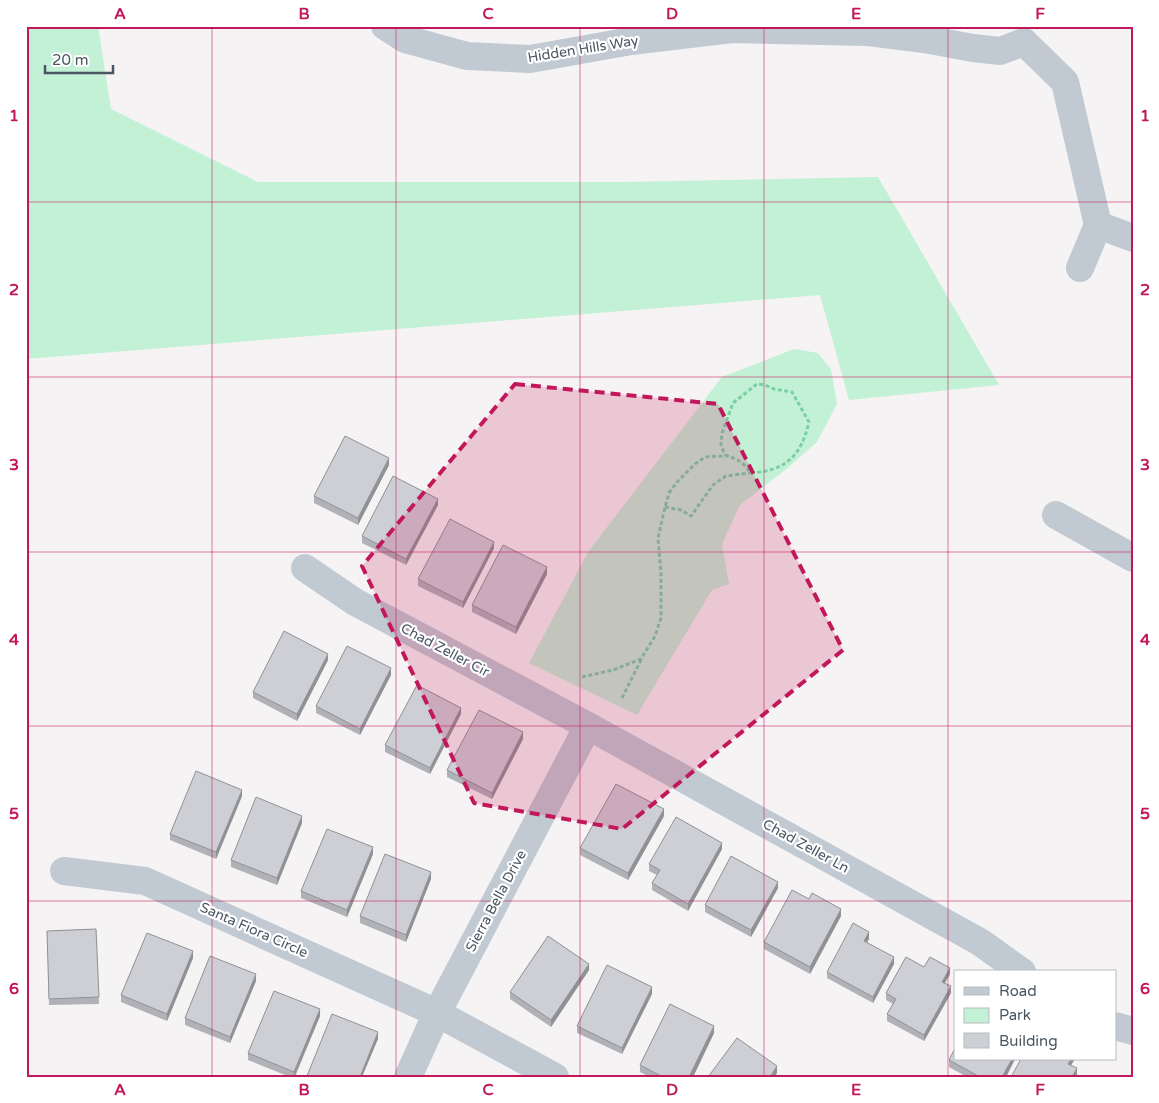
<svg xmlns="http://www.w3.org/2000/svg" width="1159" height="1103" font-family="'Varela Round',sans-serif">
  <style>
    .green { fill: #c3f1d5 }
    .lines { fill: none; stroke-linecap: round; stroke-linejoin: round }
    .path { stroke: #7ad0a6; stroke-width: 3; stroke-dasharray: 4 2.5; stroke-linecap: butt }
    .minor { stroke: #c1cad2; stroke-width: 28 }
    .wall { fill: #b0b2b7 }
    .shaded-wall { fill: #909195 }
    .building { fill: #cdcfd5; stroke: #909195 }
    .marked { fill: #c2185b; fill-opacity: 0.2; stroke: #c2185b; stroke-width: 4; stroke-dasharray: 10 6; stroke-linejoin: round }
    .grid { fill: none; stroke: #c2185b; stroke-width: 1; stroke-opacity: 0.55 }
    .labels { text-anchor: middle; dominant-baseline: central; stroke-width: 4.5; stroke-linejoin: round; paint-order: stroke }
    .street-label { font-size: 14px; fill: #4a5661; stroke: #fff }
    .neatline { fill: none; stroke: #c2185b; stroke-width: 2 }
    .grid-label { font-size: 16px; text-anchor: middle; font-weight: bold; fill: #c2185b }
  </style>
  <rect width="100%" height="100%" fill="#f5f3f3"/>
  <!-- green -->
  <g class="green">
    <polygon points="26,26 98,26 111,109 258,182 625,182 878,177 999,385 849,400 820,295 26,359"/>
    <polygon points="794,349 818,353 831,369 837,404 817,442 784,471 740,505 722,544 729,584 712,590 637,715 529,663 588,552 722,377"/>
  </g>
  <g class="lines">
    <!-- path -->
    <g class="path">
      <polyline points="665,507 681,510 691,516 713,485 726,476 750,473"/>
      <path d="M582,677L613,670L641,659L655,636L661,618V573L658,538L665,507L669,493L677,482L695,464L705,457L722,456L725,455C737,459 744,462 750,473C785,471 801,457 809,422L792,392L774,389L765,385L757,384L733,403L722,433L721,445L725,455"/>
      <polyline points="622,698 641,660"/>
    </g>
    <!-- minor -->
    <g class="minor">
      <polyline points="385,26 405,39 467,56 530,59 631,41 732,29 868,32 924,39 973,48 1000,51 1024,42"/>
      <polyline points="1024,42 1065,82 1098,225 1133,238"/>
      <polyline points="1080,268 1098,225"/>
      <polyline points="1056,515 1133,558"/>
      <polyline points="305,568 355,602 588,726 980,942 1022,972"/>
      <polyline points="64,871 145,881 437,1013 555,1077"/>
      <polyline points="1115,1026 1133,1031"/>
      <polyline points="408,1077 437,1013 588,726"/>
    </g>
  </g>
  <!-- wall -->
  <g class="wall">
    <polygon points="389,465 358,525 314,503 314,496"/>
    <polygon points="438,505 406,565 362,543 362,536"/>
    <polygon points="494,548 463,608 418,586 418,579"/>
    <polygon points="547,574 516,634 472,612 472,605"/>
    <polygon points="328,660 297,721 253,698 253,692"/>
    <polygon points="391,675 360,735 316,713 316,706"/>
    <polygon points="461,714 430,774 385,752 385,745"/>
    <polygon points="523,739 492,799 447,777 447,770"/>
    <polygon points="242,796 216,859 170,840 170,834"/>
    <polygon points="664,816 628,880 580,855 580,848"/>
    <polygon points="302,823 277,885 231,867 231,860"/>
    <polygon points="722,849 688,911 652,890 652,883 657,875 649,871 649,864"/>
    <polygon points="373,854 347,917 301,898 301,891"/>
    <polygon points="431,879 406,942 360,923 360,916"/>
    <polygon points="778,888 751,937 705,912 705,905"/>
    <polygon points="841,916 810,974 764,949 764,942"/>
    <polygon points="96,929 99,1004 49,1005 47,931"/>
    <polygon points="869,939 867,942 894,964 873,1003 827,978 827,972"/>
    <polygon points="193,958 167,1021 121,1002 121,995"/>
    <polygon points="924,967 950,974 945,983 951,993 924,1041 887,1021 887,1014 893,1004 886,1000 886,993"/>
    <polygon points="589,970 551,1027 510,999 510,992"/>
    <polygon points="256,981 230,1043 185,1025 185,1018"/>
    <polygon points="652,994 622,1054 577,1033 577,1026"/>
    <polygon points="320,1016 295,1077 290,1077 248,1060 248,1053"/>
    <polygon points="714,1033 693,1077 650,1077 640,1072 640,1065"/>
    <polygon points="1015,1059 1006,1077 967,1077 949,1067 949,1060"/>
  </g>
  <!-- shaded-wall -->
  <g class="shaded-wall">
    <polygon points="389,458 389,465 358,525 358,518"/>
    <polygon points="438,499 438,505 406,565 406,559"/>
    <polygon points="494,542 494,548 463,608 463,602"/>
    <polygon points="547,567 547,574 516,634 516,627"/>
    <polygon points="328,654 328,660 297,721 297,714"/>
    <polygon points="391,668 391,675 360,735 360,729"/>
    <polygon points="461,708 461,714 430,774 430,768"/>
    <polygon points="523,732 523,739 492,799 492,793"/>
    <polygon points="242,790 242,796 216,859 216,852"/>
    <polygon points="664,809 664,816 628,880 628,873"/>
    <polygon points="302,816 302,823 277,885 277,878"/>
    <polygon points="722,843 722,849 688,911 688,904"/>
    <polygon points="373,847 373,854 347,917 347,910"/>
    <polygon points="431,872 431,879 406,942 406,935"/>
    <polygon points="778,882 778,888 751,937 751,930"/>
    <polygon points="841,909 841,916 810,974 810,967"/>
    <polygon points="869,932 869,939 864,947 864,941"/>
    <polygon points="193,951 193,958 167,1021 167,1014"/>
    <polygon points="894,957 894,964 873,1003 873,997"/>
    <polygon points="589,964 589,970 551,1027 551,1020"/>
    <polygon points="950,968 950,974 942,988 942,982"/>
    <polygon points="256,974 256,981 230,1043 230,1037"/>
    <polygon points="951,986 951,993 924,1041 924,1035"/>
    <polygon points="652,987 652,994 622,1054 622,1048"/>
    <polygon points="320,1009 320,1016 294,1077 294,1072"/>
    <polygon points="714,1026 714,1033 693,1077 689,1077"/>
    <polygon points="378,1032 378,1039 362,1077 360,1077"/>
    <polygon points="1012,1059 1015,1059 1006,1077 1002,1077"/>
    <polygon points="1071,1059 1075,1059 1068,1070 1068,1064"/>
    <polygon points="777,1066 777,1073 775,1077 770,1077"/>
    <polygon points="1077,1068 1077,1075 1075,1077 1072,1077"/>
  </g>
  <!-- building -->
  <g class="building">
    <polygon points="345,436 389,458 358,518 314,496"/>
    <polygon points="393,476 438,499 406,559 362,536"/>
    <polygon points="450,519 494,542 463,602 418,579"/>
    <polygon points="503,545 547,567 516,627 472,605"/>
    <polygon points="284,631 328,654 297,714 253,692"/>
    <polygon points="347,646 391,668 360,729 316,706"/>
    <polygon points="417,685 461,708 430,768 385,745"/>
    <polygon points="479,710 523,732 492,793 447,770"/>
    <polygon points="196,771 242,790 216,852 170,834"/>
    <polygon points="616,784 664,809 628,873 580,848"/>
    <polygon points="256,797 302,816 277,878 231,860"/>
    <polygon points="676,817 722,843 688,904 652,883 660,870 649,864"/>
    <polygon points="327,829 373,847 347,910 301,891"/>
    <polygon points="385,854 431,872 406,935 360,916"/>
    <polygon points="731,856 778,882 751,930 705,905"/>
    <polygon points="792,890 809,899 812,893 841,909 810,967 764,942"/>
    <polygon points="853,923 869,932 864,941 894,957 873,997 827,972"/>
    <polygon points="96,929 99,997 49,999 47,931"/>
    <polygon points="147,933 193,951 167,1014 121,995"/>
    <polygon points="548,936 589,964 551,1020 510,992"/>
    <polygon points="210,956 256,974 230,1037 185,1018"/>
    <polygon points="906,957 924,967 930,957 950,968 942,982 951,986 924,1035 887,1014 896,999 886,993"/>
    <polygon points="607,965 652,987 622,1048 577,1026"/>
    <polygon points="274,991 320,1009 294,1072 248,1053"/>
    <polygon points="670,1004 714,1026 689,1077 663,1077 640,1065"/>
    <polygon points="332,1014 378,1032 360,1077 307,1076"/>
    <polygon points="737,1038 777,1066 770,1077 708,1077"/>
    <polygon points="955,1048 955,1059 1012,1059 1002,1077 980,1077 949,1060"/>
    <polygon points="1021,1059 1071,1059 1068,1064 1077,1068 1072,1077 1011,1077"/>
  </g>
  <!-- marked area -->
  <path class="marked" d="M515,384L718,404L843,650L622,829L474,803L362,566Z"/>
  <!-- grid -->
  <path class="grid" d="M212,26V1077M396,26V1077M580,26V1077M764,26V1077M948,26V1077M26,202H1133M26,377H1133M26,552H1133M26,726H1133M26,901H1133"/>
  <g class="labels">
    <!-- street labels -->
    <g class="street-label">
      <text transform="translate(583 49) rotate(-9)">Hidden Hills Way</text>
      <text transform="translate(445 650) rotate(28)">Chad Zeller Cir</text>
      <text transform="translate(806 846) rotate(29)">Chad Zeller Ln</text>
      <text transform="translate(496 901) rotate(-62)">Sierra Bella Drive</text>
      <text transform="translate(254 930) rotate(24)">Santa Fiora Circle</text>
    </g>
  </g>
  <!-- border -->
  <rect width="1159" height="1103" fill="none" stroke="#ffffff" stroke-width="55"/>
  <!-- legend -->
  <rect x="954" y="970" width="162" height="90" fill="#ffffff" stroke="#b7bbc0"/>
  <rect x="964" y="987" width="25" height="8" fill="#c1cad2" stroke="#b7bbc0"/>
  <text x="999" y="996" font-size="15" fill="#4a5661">Road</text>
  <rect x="964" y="1008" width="25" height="15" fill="#c3f1d5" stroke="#b7bbc0"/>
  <text x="999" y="1020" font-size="15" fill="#4a5661">Park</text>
  <rect x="964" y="1033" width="25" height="15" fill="#cdcfd5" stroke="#b7bbc0"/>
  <text x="999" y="1046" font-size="15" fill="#4a5661">Building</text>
  <!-- scale -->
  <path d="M45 65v8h68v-8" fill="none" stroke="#4a5661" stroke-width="2.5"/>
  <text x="52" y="65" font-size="15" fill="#4a5661" stroke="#ffffff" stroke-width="4" paint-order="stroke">20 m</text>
  <rect x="28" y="28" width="1104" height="1048" class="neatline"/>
  <g class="grid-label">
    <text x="120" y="19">A</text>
    <text x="304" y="19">B</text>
    <text x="488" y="19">C</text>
    <text x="672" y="19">D</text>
    <text x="856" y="19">E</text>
    <text x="1040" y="19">F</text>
    <text x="14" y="121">1</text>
    <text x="1145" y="121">1</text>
    <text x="14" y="295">2</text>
    <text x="1145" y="295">2</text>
    <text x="14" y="470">3</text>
    <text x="1145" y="470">3</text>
    <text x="14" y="645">4</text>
    <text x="1145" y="645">4</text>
    <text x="14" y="819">5</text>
    <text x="1145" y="819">5</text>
    <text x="14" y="994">6</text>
    <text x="1145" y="994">6</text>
    <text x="120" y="1095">A</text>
    <text x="304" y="1095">B</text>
    <text x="488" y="1095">C</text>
    <text x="672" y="1095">D</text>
    <text x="856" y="1095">E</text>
    <text x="1040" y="1095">F</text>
  </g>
</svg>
